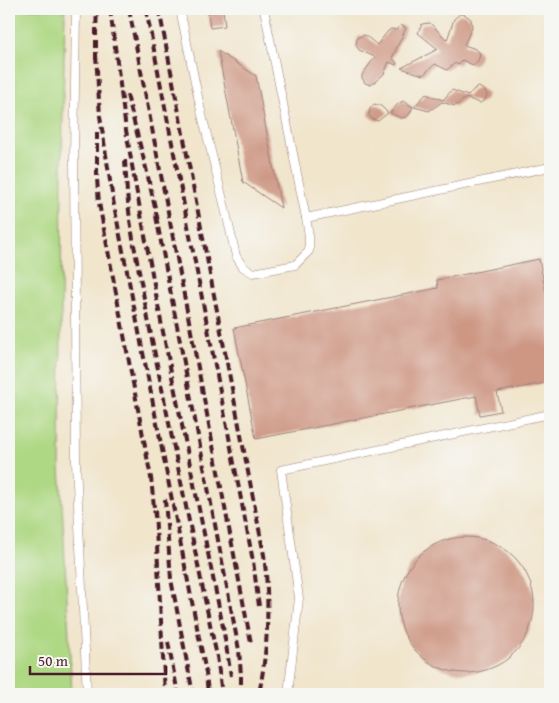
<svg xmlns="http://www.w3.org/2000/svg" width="559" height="703" font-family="'Gentium Book Plus',serif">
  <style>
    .green { fill: #aed883; stroke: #7c7c57 }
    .building { fill: #ce9784 }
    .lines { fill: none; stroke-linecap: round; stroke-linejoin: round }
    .lane-casing { stroke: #9e827c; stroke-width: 9 }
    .lane { stroke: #fff; stroke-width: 8 }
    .rail { stroke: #4a1f2b; stroke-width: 4; stroke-dasharray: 8 4; stroke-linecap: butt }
  </style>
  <rect width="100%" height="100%" fill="#f6f6f2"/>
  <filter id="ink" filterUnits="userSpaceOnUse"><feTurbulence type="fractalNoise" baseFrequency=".02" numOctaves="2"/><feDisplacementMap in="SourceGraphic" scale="10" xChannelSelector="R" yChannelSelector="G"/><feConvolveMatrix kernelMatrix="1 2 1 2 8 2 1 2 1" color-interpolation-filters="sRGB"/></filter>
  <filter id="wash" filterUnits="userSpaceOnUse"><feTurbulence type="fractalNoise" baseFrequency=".0096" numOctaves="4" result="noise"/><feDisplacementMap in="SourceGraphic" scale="20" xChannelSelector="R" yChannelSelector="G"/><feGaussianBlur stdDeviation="1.12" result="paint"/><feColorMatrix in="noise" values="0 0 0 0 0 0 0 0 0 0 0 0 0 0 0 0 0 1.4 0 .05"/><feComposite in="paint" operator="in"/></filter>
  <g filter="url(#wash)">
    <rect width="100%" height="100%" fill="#f1e5cc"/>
    <!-- green -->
    <polygon class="green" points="9,9 65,9 62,159 60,465 72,694 9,694"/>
    <g id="blocks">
      <!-- building -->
      <g class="building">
        <polygon points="223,9 225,26 210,28 208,12"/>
        <polygon points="460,14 464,14 471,19 472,27 464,45 476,49 479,52 480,55 478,61 473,65 462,60 458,65 455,63 447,70 435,64 423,75 401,68 438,49 418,33 422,24 430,23 447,40 454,19"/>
        <polygon points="401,25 406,28 392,58 397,63 396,65 389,62 384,74 371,85 365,83 362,78 362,75 375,57 359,50 356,45 357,39 358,37 365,35 377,45 388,31 391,29 397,30"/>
        <polygon points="218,51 256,76 281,208 243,182"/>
        <polygon points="479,87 485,91 487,94 485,100 480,103 466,98 455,106 442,102 429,111 414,107 426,94 443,100 452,90 468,96 474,89"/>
        <polygon points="403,101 413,107 409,115 406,117 401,118 390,113 398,104"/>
        <polygon points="374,104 381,106 388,113 378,121 372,119 369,115 370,109"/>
        <polygon points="539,259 547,298 550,294 550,382 497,392 501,411 480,415 476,396 256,439 234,328 438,288 437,280"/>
        <circle cx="466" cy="605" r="68"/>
      </g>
    </g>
  </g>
  <g filter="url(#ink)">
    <use href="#blocks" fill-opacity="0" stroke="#9e827c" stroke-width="1"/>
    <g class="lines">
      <!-- lane casing -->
      <g class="lane-casing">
        <g id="lane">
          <polyline points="76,9 74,160 76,462 87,694"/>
          <polyline points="180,9 201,111 224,204 236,256 243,267 253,273 295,265 309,251 309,236 306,218"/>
          <polyline points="264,9 306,218 550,167"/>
          <polyline points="288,694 299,598 281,470 550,414"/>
        </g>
      </g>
      <!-- lane -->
      <use href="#lane" class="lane"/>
      <!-- rail -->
      <g class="rail">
        <polyline points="110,9 126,130 134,177 163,332 223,627 231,676"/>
        <polyline points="129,9 251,643"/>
        <polyline points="146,9 253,561 259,606"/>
        <path d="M159,9L264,555C270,602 268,648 259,694"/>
        <polyline points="96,55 100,116 113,200 206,673 208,694"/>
        <polyline points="96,60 96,31 97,9"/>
        <polyline points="127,95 146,168 158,221"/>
        <polyline points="97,132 97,179 99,203 151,478 155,517"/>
        <polyline points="125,160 127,193 130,220 134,245 151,335 211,629 217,656 222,694"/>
        <polyline points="156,216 239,650 241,675 241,694"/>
        <polyline points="165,499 171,579 193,694"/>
        <polyline points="155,510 165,694"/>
        <polyline points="168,642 178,694"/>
      </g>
    </g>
  </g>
  <!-- margin -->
  <rect width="559" height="703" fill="none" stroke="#f6f6f2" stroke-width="30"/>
  <!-- scale -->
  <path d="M30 666v8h136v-8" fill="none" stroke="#4a1f2b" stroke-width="2.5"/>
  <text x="38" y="666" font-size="15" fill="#4a1f2b" stroke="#f6f6f2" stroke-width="4" paint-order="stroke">50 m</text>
</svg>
